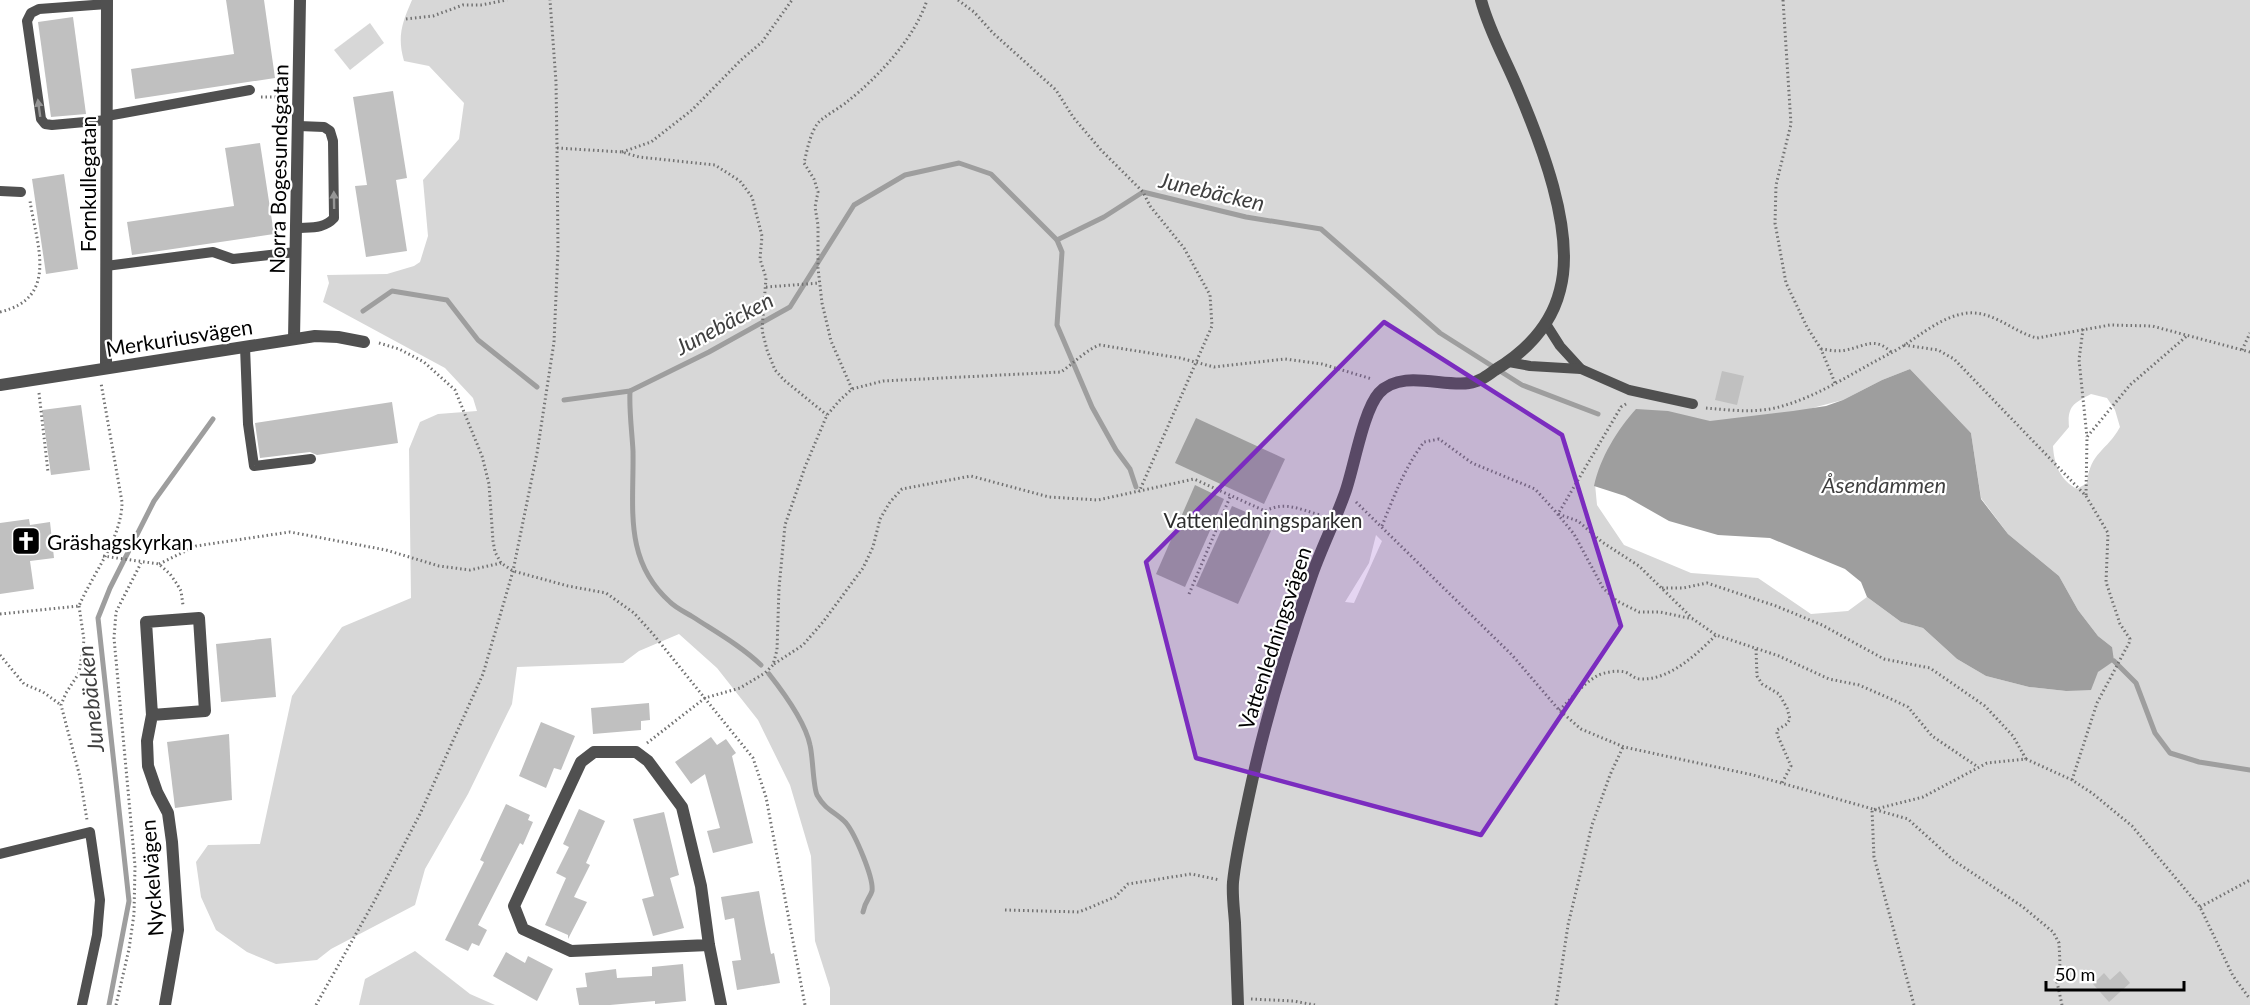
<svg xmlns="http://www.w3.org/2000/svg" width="2250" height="1005" font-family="Lato,sans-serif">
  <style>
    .green { fill: #d7d7d7; fill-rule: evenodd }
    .water { fill: #9e9e9e }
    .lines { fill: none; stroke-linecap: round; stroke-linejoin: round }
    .stream { stroke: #9e9e9e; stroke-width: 5 }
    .building { fill: #c0c0c0 }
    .path { stroke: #727272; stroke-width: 3; stroke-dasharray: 1.5 3; stroke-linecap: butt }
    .service { stroke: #505050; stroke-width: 10 }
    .minor { stroke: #505050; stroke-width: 12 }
    .oneway { fill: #969696 }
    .marked { fill: #7b2cbf; fill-opacity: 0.2; stroke: #7b2cbf; stroke-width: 4.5; stroke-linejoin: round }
    .labels { text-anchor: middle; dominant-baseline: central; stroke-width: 4.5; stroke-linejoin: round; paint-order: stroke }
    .street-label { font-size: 21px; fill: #000; stroke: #fff }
    .park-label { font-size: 21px; fill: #2e2e2e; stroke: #fff }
    .poi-label { font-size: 21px; fill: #000; stroke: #fff; text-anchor: start }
    .water-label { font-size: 22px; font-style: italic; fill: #3f3f3f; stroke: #fff }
  </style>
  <rect width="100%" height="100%" fill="#fff"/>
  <!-- green -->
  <g class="green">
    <path d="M412,0H2250V1005H830V988L815,941L811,856L790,785L758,720L717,668L679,634L639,651L623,663L517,667L512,704L468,794L425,869L415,905L331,949L317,960L276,964L247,952L216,930L201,897L196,862L208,845L260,844L292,696L342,627L411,598L409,449L420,422L438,414L477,411L473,398L445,368L323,302L329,283L327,275L387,274L414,266L420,262L428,236L423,180L459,139L464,103L429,66L404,61C397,37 402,23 412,0ZM1910,369L1971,433L1981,498L2008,534L2059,576L2078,610L2098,636L2112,647L2098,672L2066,691L2029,687L1986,676L1957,659L1923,628L1901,622L1867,597L1848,611L1811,614L1758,578L1691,573L1624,545L1597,505L1595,484L1816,407L1843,400L1882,380ZM2091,394L2107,398L2115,410L2120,427C2107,451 2090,452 2087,483L2077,489C2060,480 2054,464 2053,446L2069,427C2067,406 2074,403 2091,394ZM1376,535L1382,541L1354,603L1345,602L1369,563Z"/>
    <polygon points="370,23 384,43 350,70 334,50"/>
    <polygon points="415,951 470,994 495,1005 359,1005 365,979"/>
  </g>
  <!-- water -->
  <g class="water">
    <path d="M1910,369L1971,433L1981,499L2008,534L2059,576L2078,610L2098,636L2112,647L2114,661L2098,672L2091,690L2066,691L2029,687L1986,676L1957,659L1923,628L1901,622L1867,597L1861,582L1845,569L1770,538L1718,535L1669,521L1625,496L1594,486C1600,458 1617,430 1636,409L1668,411L1710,421L1793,411L1826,406L1843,400L1882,380Z"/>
    <polygon points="1196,418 1285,459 1264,504 1175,463"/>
    <polygon points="1195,485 1224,499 1185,587 1156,574"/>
    <polygon points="1232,506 1274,524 1238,604 1196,586"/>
  </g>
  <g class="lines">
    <!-- stream -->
    <g class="stream">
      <polyline points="1057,240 1062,252 1057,325 1092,407 1116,450 1130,469 1136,487"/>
      <polyline points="363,311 392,291 447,300 478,340 537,387"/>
      <path d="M630,391C629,412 632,431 633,451C634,507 623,560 670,602C676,608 685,612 693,617C716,632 741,646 761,665"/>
      <polyline points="564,400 630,391 709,352 790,307 854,205 905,175 959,163 991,174 1057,240 1104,217 1143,192 1246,217 1321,229 1440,333 1522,385 1598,414"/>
      <polyline points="2114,661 2136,683 2155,733 2170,753 2199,762 2250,770"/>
      <path d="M769,674C784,693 805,721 810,745C813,757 813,786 817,795C826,811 836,812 846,823C855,834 874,878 872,891C870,898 865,901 863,912"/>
      <polyline points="109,1005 129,901 98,618 110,588 154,501 213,419"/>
    </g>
  </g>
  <!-- building -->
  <g class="building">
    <polygon points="226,0 264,0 275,78 135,99 131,69 234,54"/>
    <polygon points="73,17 86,114 51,117 38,22"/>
    <polygon points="393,91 407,178 396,180 407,251 366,257 355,186 367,185 353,97"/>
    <polygon points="260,143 274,234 132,255 127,222 234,206 225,148"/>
    <polygon points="64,174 78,269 46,274 32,179"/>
    <polygon points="1722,371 1744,376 1737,405 1715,400"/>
    <polygon points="392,402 398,443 317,455 310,452 260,458 255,423"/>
    <polygon points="81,405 90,470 51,475 42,410"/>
    <polygon points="29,519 30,525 50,522 54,558 30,561 34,589 0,594 0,523"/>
    <polygon points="271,638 276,697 221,702 216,644"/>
    <polygon points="649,703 650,720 641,721 641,730 593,734 591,708"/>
    <polygon points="541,722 575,736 561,770 554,768 546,788 519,776"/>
    <polygon points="229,734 232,800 175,808 167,742"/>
    <polygon points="711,737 717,745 726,739 736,753 732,756 753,843 713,853 707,831 720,828 705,774 691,784 675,762"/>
    <polygon points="506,804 530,815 528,820 533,822 523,845 520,843 478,925 487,930 479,946 472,943 468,951 445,940 484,862 480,860"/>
    <polygon points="579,809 605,821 586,863 590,865 574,897 587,902 568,939 568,935 545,925 566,878 556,873 569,847 563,844"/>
    <polygon points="664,812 679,875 670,878 684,928 653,936 642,899 654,896 633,819"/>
    <polygon points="759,891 765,924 771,954 774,953 780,983 737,990 732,961 741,960 734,918 725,920 721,897"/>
    <polygon points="506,952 525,963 528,956 553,969 537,1001 493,976"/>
    <polygon points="683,964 686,1001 655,1004 655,1001 610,1005 579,1005 576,988 587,987 585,973 616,969 617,978 652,976 652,967"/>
    <polygon points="2120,971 2130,983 2109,1002 2093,984 2104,973 2110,980"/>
  </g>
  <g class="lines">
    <!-- path -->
    <g class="path">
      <polyline points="958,0 974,12 993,33 1056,90 1073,117 1101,150 1143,192 1150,206 1184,248 1210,295 1212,326 1139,492"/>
      <polyline points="1783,0 1791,124 1776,185 1775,223 1786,283 1807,327 1821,349 1835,383"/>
      <polyline points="406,19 433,16 463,5 481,5 507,0"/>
      <polyline points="261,97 284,97"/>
      <polyline points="557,148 622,152 639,157 715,165 740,181 752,197 762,236 760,259 766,278 762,330 767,350 775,370 784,380 827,415"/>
      <polyline points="622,152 651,142 692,110 741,60 762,42 792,0"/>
      <polyline points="766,287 820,283"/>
      <path d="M0,312C59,298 37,246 30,201"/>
      <polyline points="2083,329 2079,360 2087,437"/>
      <polyline points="379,343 399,349 424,362 455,390 482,456 489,484 493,541 495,552 501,563 513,571 568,586 606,593 634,613 653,634 753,758 766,797 805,1005"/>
      <polyline points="1904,345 1938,350 1954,359 2086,496 2108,533 2106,582 2120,624 2130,639 2129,643 2097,703 2072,780"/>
      <path d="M1821,349C1829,350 1838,352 1846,350C1866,346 1875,336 1892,353"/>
      <polyline points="2242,350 2250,333"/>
      <path d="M852,389L831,341L822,303L818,268V225L815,207L818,192L814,179L804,163C807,151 810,133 818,123C824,116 840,108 848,101C878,77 915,38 927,0"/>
      <polyline points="39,393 48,472"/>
      <polyline points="1626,404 1621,407 1558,514 1578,521 1602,542 1639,566 1692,618"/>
      <path d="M1706,408C1728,410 1752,413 1775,408C1817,398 1853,372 1891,353C1916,340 1939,316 1968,313C1994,311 2013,332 2037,338L2110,325L2152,326L2250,352"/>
      <polyline points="2086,495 2087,437 2130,385 2188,335"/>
      <polyline points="1356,502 1512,655 1559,710 1581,729 1624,747 1753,775 1908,819 1953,860 2023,907 2053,932 2059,943 2060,964 2057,982 2062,1005"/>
      <path d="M1382,526C1394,496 1405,467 1424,442L1439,439L1472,463L1535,489L1555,511L1574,534L1603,588L1617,601L1639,612H1660L1693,619L1716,635L1779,656L1829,679L1859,685L1891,699L1908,707L1932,736L1978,767"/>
      <polyline points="103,556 159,564 170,574 177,584 181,591 183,605"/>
      <polyline points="159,564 196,546 290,532 386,550 439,566 470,570 501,563"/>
      <polyline points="1662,588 1683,588 1707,583 1776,606 1822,625 1884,659 1930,668 1985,706 2013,736 2026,759"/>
      <polyline points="1189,594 1230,497"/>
      <polyline points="79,606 84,640 79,673 66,693 61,705 80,777 87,820"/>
      <path d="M0,614L79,606C93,573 122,538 122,502L101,383"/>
      <polyline points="1756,649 1757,676 1762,684 1779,694 1787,708 1790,719 1787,724 1777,730 1777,734 1791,766 1782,783"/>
      <polyline points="0,655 24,684 43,692 61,705"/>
      <path d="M774,664L803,645L823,622L863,568L873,547L880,519L890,502L902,489L971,476L1049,497L1098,500L1194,479L1265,511C1285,501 1299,509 1320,515"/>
      <path d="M1559,710C1572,699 1582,684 1597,676C1604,672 1617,670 1625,672C1631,674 1634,679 1641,679C1670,680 1697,654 1716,635"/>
      <path d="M647,743L705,698L740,688L765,673L773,665L777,650L779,588L785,525L805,467L827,415L840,400L852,389L883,381L1061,372C1074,363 1087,349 1100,345L1180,358L1214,367L1285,359L1322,364L1372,379"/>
      <polyline points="2200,907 2250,880"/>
      <polyline points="1005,910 1079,912 1115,897 1128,884 1191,874 1220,880"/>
      <polyline points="1251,999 1293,1001 1315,1005"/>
      <polyline points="116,1005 129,949 134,914 135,866 114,638 116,612 141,563"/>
      <polyline points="316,1005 375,900 420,814 483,674 513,571 537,453 554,342 558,250 557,148 556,82 550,0"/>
      <polyline points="1556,1005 1568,925 1592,825 1610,775 1623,747"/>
      <polyline points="1914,1005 1874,857 1872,810 1923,797 1987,763 2026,759 2072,780 2092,793 2132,826 2200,907 2233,976 2250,999"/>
    </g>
    <!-- service -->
    <g class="service">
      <polyline points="107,116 250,90"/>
      <polyline points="107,120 52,125 45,124 41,119 27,21 31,13 39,9 107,4"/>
      <polyline points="0,191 21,192"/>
      <path d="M297,228C311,227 324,229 334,218L333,141L330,131L324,127L299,126"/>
      <polyline points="106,266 213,252 233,259 296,252"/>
      <polyline points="1546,324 1560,346 1581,369 1629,390 1693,404"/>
      <polyline points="245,347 248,424 254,466 311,459"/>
      <polyline points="1509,362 1530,366 1581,369"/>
      <polyline points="0,854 90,832 100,900 97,935 82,1005"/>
    </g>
    <!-- minor -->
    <g class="minor">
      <polyline points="294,339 300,0"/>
      <polyline points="106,368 107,0"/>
      <polyline points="0,385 315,336 338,337 364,342"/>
      <polyline points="152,715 205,711 199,618 146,622 152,715 147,741 148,766 157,792 168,813 172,842 178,930 165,1005"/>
      <polyline points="709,945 571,951 523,929 514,906 581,762 594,752 636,752 648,761 682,807 701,886 709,945 721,1005"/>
      <path d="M1238,1005C1237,978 1236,950 1235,923C1234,909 1232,895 1233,882C1236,853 1243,824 1249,795C1265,720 1287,647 1312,575C1322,547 1335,521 1345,493C1354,468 1363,411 1379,393C1401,369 1442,387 1469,383C1479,382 1487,376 1495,370C1525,352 1551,326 1560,290C1576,231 1540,141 1517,87C1505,58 1489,31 1481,0"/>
    </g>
  </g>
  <!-- one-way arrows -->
  <defs><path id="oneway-solid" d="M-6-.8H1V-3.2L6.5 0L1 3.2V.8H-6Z" transform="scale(1.5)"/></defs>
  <g class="oneway">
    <use href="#oneway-solid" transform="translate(39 108) rotate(-98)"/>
    <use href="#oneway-solid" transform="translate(334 200) rotate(-91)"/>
  </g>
  <!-- marked area -->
  <path class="marked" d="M1384,322L1562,435L1621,626L1481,835L1196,758L1146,562Z"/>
  <!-- icons -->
  <defs>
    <g id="church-square" transform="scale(1.5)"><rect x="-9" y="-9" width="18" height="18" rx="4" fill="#000" stroke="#fff"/><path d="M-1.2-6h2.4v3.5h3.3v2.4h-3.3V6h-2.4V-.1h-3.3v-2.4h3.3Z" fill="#fff"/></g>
  </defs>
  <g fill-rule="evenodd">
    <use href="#church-square" x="26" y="541"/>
  </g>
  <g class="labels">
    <!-- street labels -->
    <g class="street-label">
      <text transform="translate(278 169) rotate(-89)">Norra Bogesundsgatan</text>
      <text transform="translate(87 184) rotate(-90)">Fornkullegatan</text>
      <text transform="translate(179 337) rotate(-9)">Merkuriusvägen</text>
      <text transform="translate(1274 638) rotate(-72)">Vattenledningsvägen</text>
      <text transform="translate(151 878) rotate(-94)">Nyckelvägen</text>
    </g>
    <!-- park labels -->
    <g class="park-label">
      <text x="1263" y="519">Vattenledningsparken</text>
    </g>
    <!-- poi labels -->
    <g class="poi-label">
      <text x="47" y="541">Gräshagskyrkan</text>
    </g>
    <!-- water labels -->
    <g class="water-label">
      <text transform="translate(1212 191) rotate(13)">Junebäcken</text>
      <text transform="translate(724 323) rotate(-28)">Junebäcken</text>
      <text x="1884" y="484">Åsendammen</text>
      <text transform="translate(90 699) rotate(-96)">Junebäcken</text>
    </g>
  </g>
  <!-- scale -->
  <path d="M2046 981v9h138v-9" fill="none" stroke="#000000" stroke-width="3"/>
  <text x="2055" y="981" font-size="18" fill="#000000" stroke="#ffffff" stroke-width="4.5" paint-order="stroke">50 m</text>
</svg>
